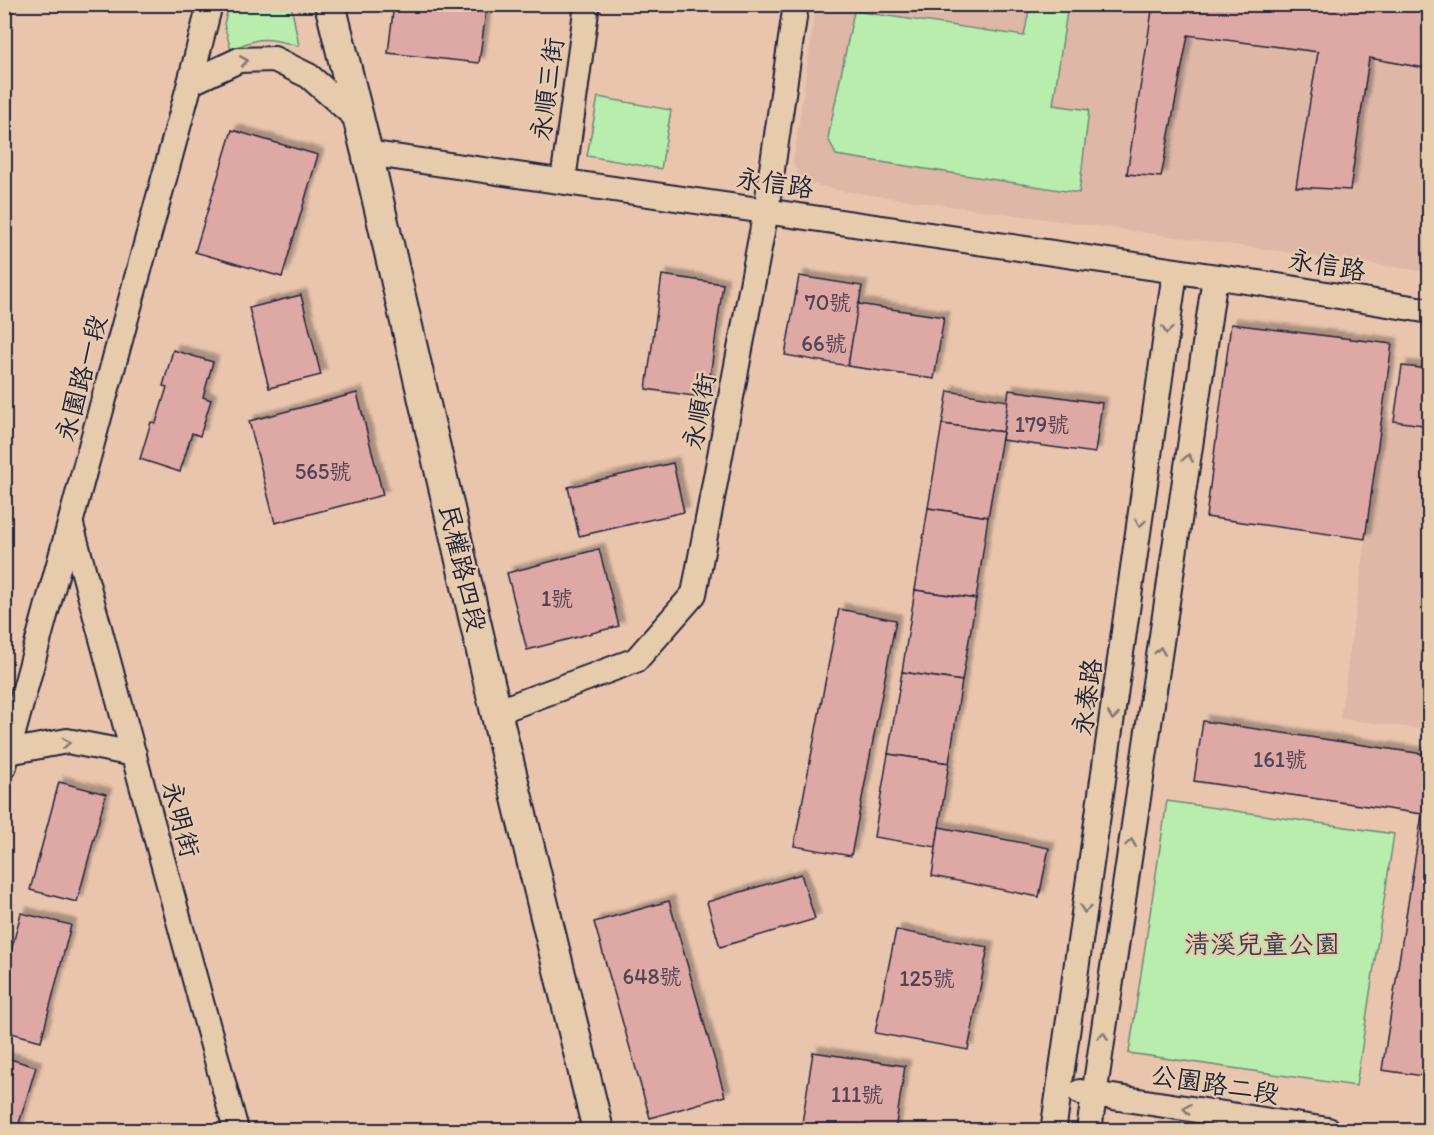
<svg xmlns="http://www.w3.org/2000/svg" width="1434" height="1135" font-family="Itim,'LXGW WenKai TC',sans-serif">
  <style>
    .built { fill: #deb7a7 }
    .green { fill: #b8edae; stroke: #6d8874; stroke-width: 1.5 }
    .building { fill: #dea9a5; stroke: #22223b; stroke-width: 1.5; filter: url(#shadow) }
    .lines { fill: none; stroke-linecap: round; stroke-linejoin: round }
    .minor-casing { stroke: #22223b; stroke-width: 28 }
    .tertiary-casing { stroke: #22223b; stroke-width: 34 }
    .minor { stroke: #e6cbad; stroke-width: 24 }
    .tertiary { stroke: #e6cbad; stroke-width: 30 }
    .oneway { stroke: #847674 }
    .labels { text-anchor: middle; dominant-baseline: central; stroke-width: 4.5; stroke-linejoin: round; paint-order: stroke }
    .number-label { font-size: 22px; fill: #514456 }
    .street-label { font-size: 26px; fill: #22223b; stroke: #e6cbad }
    .park-label { font-size: 26px; fill: #38404c; stroke: #e6cbad }
  </style>
  <defs>
    <filter id="shadow"><feDropShadow dx="5.5" dy="-5.5" stdDeviation="1.5" flood-color="#0004"/></filter>
  </defs>
  <rect width="100%" height="100%" fill="#eac5ae"/>
  <filter id="ink" filterUnits="userSpaceOnUse"><feTurbulence type="fractalNoise" baseFrequency=".0167" numOctaves="2"/><feDisplacementMap in="SourceGraphic" scale="12" xChannelSelector="R" yChannelSelector="G"/><feConvolveMatrix kernelMatrix="1 2 1 2 8 2 1 2 1" color-interpolation-filters="sRGB"/></filter>
  <g filter="url(#ink)">
    <!-- built -->
    <g class="built">
      <polygon points="816,5 1429,5 1429,272 842,191 800,181 793,163"/>
      <polygon points="1383,418 1429,423 1429,730 1340,719"/>
    </g>
    <!-- green -->
    <g class="green">
      <path d="M229,5H291L299,46C268,38 261,35 231,50L224,24Z"/>
      <polygon points="1030,5 1068,5 1053,105 1089,110 1079,193 836,155 828,138 854,11 1024,36"/>
      <polygon points="598,97 671,110 661,169 587,156"/>
      <polygon points="1167,801 1394,834 1356,1086 1129,1053"/>
    </g>
    <!-- building -->
    <g class="building">
      <polygon points="394,4 487,4 479,63 388,53"/>
      <polygon points="1153,4 1316,4 1326,7 1326,4 1389,4 1430,11 1430,69 1369,58 1350,190 1296,187 1318,52 1188,35 1161,177 1127,174"/>
      <polygon points="232,130 318,155 282,277 195,252"/>
      <polygon points="662,275 723,284 707,398 646,389"/>
      <polygon points="799,276 862,286 848,366 785,355"/>
      <polygon points="301,295 321,375 269,388 249,308"/>
      <polygon points="858,304 944,317 934,379 848,366"/>
      <polygon points="1231,324 1392,344 1365,539 1206,517"/>
      <polygon points="173,350 213,362 203,397 211,400 200,436 192,433 180,472 140,459 151,422 156,423 167,387 163,386"/>
      <polygon points="1402,366 1430,369 1430,426 1394,421"/>
      <polygon points="1009,390 1102,403 1095,453 1002,440"/>
      <polygon points="948,391 1008,401 1003,432 942,424"/>
      <polygon points="357,393 383,495 275,523 249,421"/>
      <polygon points="942,424 1003,432 988,517 928,508"/>
      <polygon points="673,463 684,512 579,536 568,487"/>
      <polygon points="928,508 988,517 976,599 915,590"/>
      <polygon points="599,549 619,626 527,650 507,573"/>
      <polygon points="915,590 976,599 962,681 902,672"/>
      <polygon points="839,609 896,620 851,856 794,846"/>
      <polygon points="902,672 962,681 949,763 888,754"/>
      <polygon points="1203,721 1430,755 1430,1077 1382,1070 1422,814 1194,781"/>
      <polygon points="888,754 949,763 936,847 874,837"/>
      <polygon points="59,782 106,794 77,902 30,890"/>
      <polygon points="939,827 1049,848 1039,897 932,876"/>
      <polygon points="801,874 815,919 720,947 707,902"/>
      <polygon points="669,901 725,1096 650,1118 594,922"/>
      <polygon points="21,913 71,925 41,1041 4,1031 4,978"/>
      <polygon points="896,930 988,947 968,1050 875,1033"/>
      <polygon points="813,1052 905,1066 895,1130 801,1130"/>
      <polygon points="4,1057 36,1067 17,1130 4,1130"/>
    </g>
    <g class="lines">
      <!-- minor casing -->
      <g class="minor-casing">
        <g id="minor">
          <polyline points="190,83 239,60 274,59 309,76 359,120"/>
          <polyline points="367,153 1259,283 1430,311"/>
          <polyline points="563,181 587,4"/>
          <polyline points="71,525 236,1130"/>
          <polyline points="496,712 636,660 694,594 766,211 796,4"/>
          <polyline points="8,752 67,741 134,754"/>
          <polyline points="4,766 190,83 210,4"/>
          <polyline points="1080,1092 1328,1130"/>
          <polyline points="1055,1130 1054,1125 1175,272"/>
          <polyline points="1089,1130 1215,277"/>
        </g>
      </g>
      <!-- tertiary casing -->
      <g class="tertiary-casing">
        <polyline id="tertiary" points="330,4 367,153 496,712 598,1130"/>
      </g>
      <!-- minor -->
      <use href="#minor" class="minor"/>
      <!-- tertiary -->
      <use href="#tertiary" class="tertiary"/>
    </g>
    <!-- one-way arrows -->
    <defs><path id="oneway-chevron" d="M-2-3.5L2.5 0L-2 3.5" fill="none" stroke-width="1.6" stroke-linecap="round" stroke-linejoin="round" transform="scale(1.5)"/></defs>
    <g class="oneway">
      <use href="#oneway-chevron" transform="translate(244 61) rotate(-9)"/>
      <use href="#oneway-chevron" transform="translate(1167 330) rotate(98)"/>
      <use href="#oneway-chevron" transform="translate(1188 458) rotate(-82)"/>
      <use href="#oneway-chevron" transform="translate(1140 523) rotate(98)"/>
      <use href="#oneway-chevron" transform="translate(1160 651) rotate(-82)"/>
      <use href="#oneway-chevron" transform="translate(1113 716) rotate(98)"/>
      <use href="#oneway-chevron" transform="translate(66 743) rotate(-2)"/>
      <use href="#oneway-chevron" transform="translate(1131 843) rotate(-82)"/>
      <use href="#oneway-chevron" transform="translate(1085 909) rotate(98)"/>
      <use href="#oneway-chevron" transform="translate(1103 1036) rotate(-82)"/>
      <use href="#oneway-chevron" transform="translate(1187 1109) rotate(-171)"/>
    </g>
  </g>
  <g class="labels">
    <!-- number labels -->
    <g class="number-label">
      <text x="828" y="302">70號</text>
      <text x="824" y="343">66號</text>
      <text x="1042" y="424">179號</text>
      <text x="323" y="471">565號</text>
      <text x="557" y="598">1號</text>
      <text x="1280" y="759">161號</text>
      <text x="652" y="976">648號</text>
      <text x="927" y="978">125號</text>
      <text x="857" y="1094">111號</text>
    </g>
    <!-- street labels -->
    <g class="street-label">
      <text transform="translate(547 89) rotate(-82)">永順三街</text>
      <text transform="translate(775 183) rotate(8)">永信路</text>
      <text transform="translate(1327 265) rotate(9)">永信路</text>
      <text transform="translate(81 378) rotate(-75)">永園路一段</text>
      <text transform="translate(699 411) rotate(-79)">永順街</text>
      <text transform="translate(463 568) rotate(77)">民權路四段</text>
      <text transform="translate(1087 697) rotate(-82)">永泰路</text>
      <text transform="translate(181 819) rotate(75)">永明街</text>
      <text transform="translate(1215 1084) rotate(9)">公園路二段</text>
    </g>
    <!-- park labels -->
    <g class="park-label">
      <text x="1262" y="944">清溪兒童公園</text>
    </g>
  </g>
  <!-- margin -->
  <rect width="1434" height="1135" fill="none" stroke="#e6cbad" stroke-width="24"/>
  <rect x="12" y="12" width="1410" height="1111" fill="none" stroke="#22223b" stroke-width="2" filter="url(#ink)"/>
</svg>
